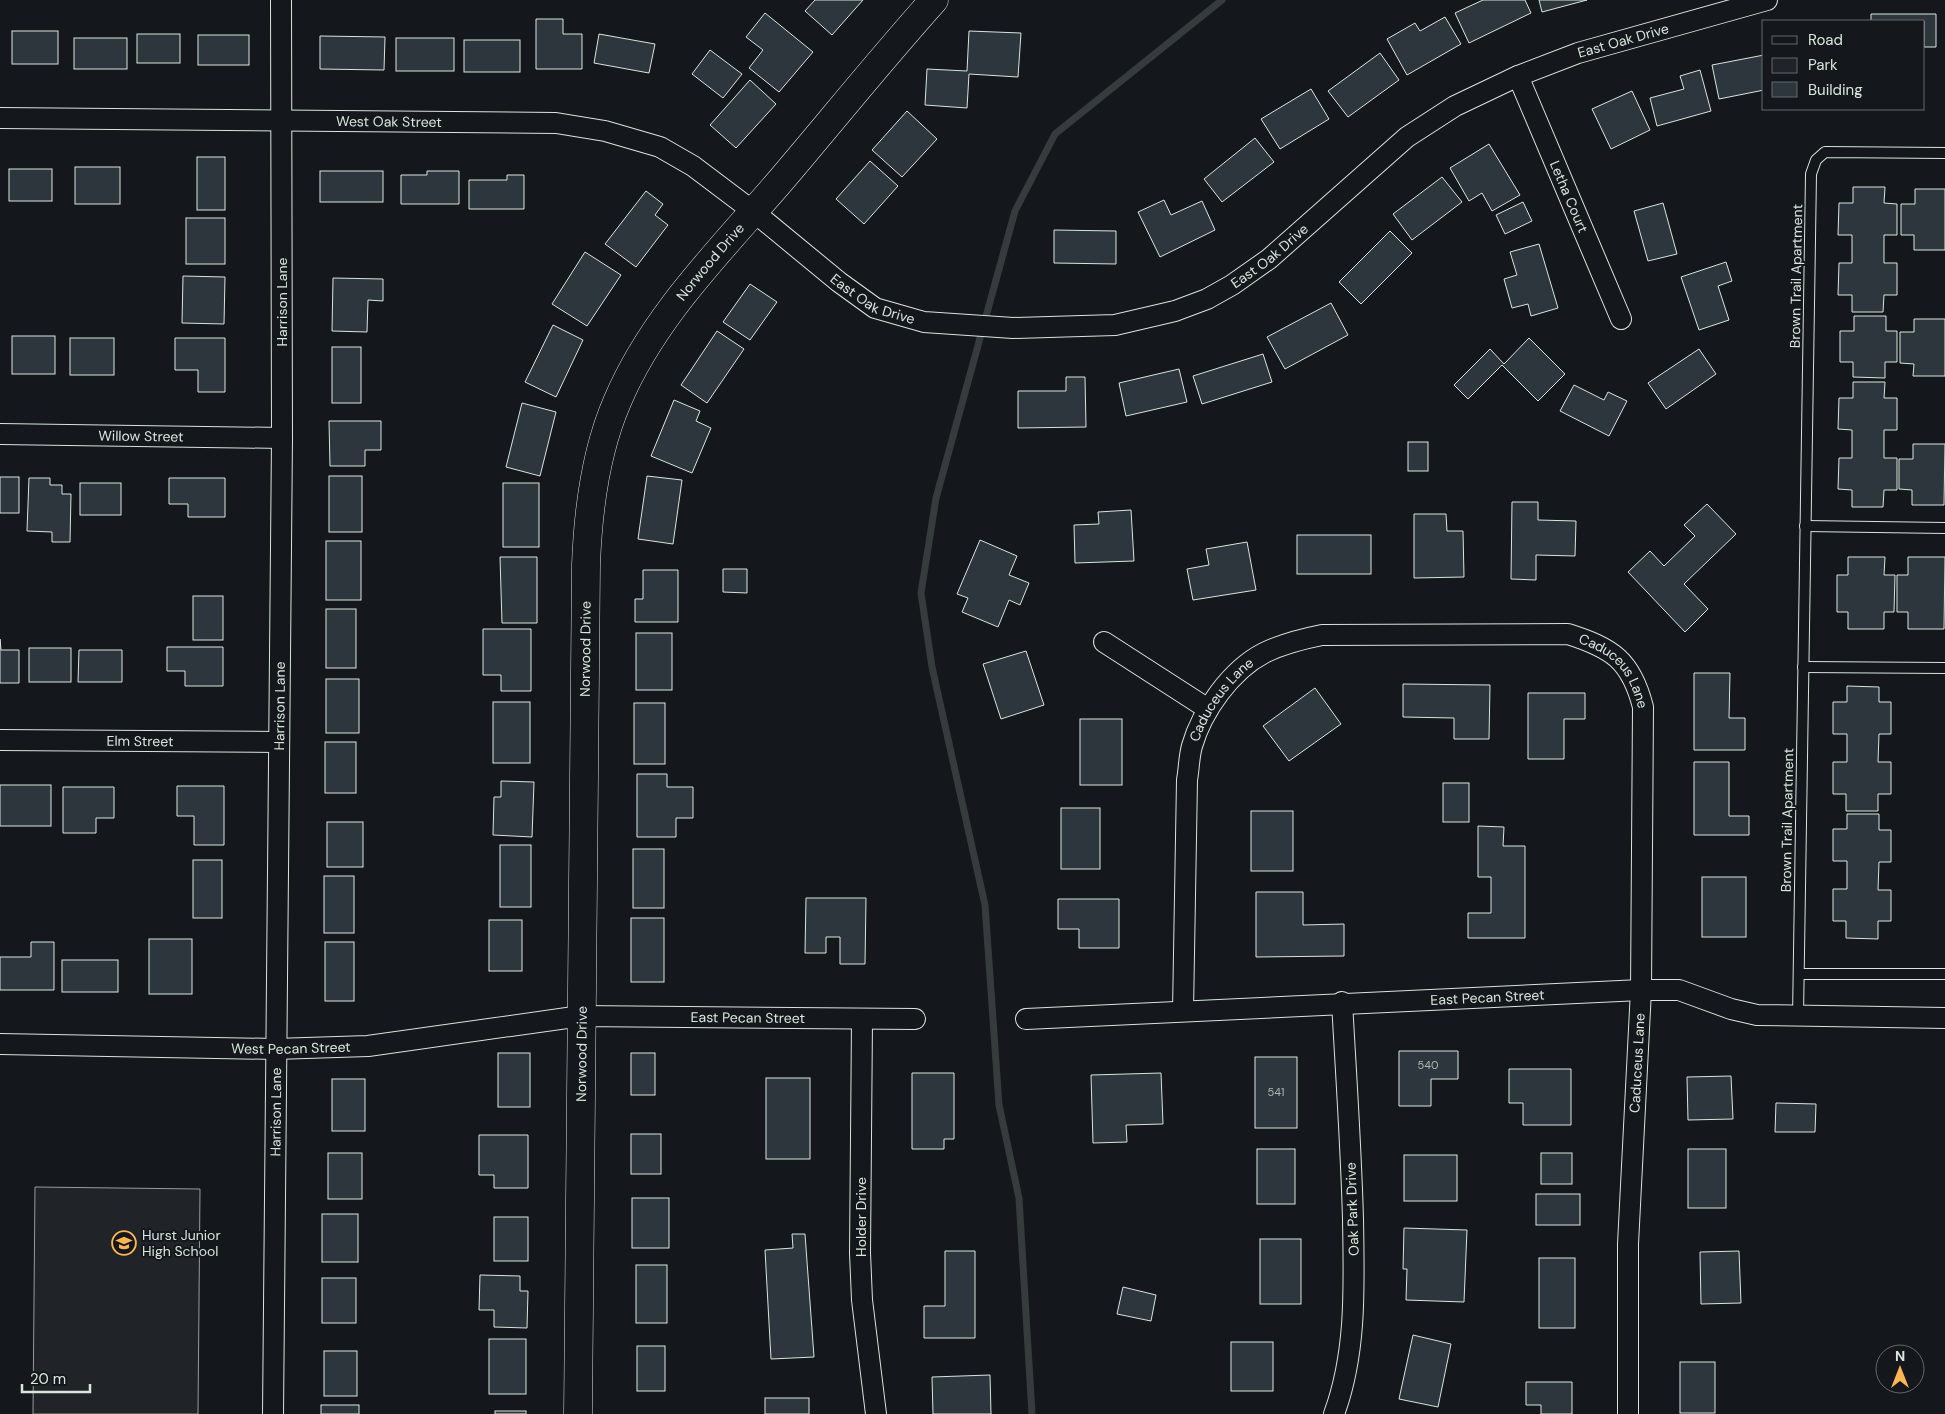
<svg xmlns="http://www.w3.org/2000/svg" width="1945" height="1414" font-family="'DM Sans',sans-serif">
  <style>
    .green { fill: #202428; stroke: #939e99 }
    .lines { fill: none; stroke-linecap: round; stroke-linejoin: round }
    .stream { stroke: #363b3e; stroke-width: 7 }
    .building { fill: #2c363c; stroke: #d8e6dc }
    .lane-casing { stroke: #d8e6dc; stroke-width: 12 }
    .street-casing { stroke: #d8e6dc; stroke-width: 22 }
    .secondary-casing { stroke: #d8e6dc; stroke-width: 29 }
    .lane { stroke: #14181c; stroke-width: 10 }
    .street { stroke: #14181c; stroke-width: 20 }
    .secondary { stroke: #14181c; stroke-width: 28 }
    .labels { text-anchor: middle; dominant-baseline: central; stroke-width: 4; stroke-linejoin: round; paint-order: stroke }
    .number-label { font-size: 11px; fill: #adbab4 }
    .street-label { font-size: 14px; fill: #d8e6dc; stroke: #14181c }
    .poi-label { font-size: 14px; fill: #d8e6dc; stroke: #14181c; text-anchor: start }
  </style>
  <rect width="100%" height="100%" fill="#14181c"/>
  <!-- green -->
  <polygon class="green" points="35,1187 200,1189 198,1414 33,1414"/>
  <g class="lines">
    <!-- stream -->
    <polyline class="stream" points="1032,1414 1019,1198 999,1105 985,905 932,667 921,593 936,498 1015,211 1055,134 1222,0"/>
  </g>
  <!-- building -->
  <g class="building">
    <polygon points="815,0 863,0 832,35 805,11"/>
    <polygon points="1483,0 1525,0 1531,13 1469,43 1455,13"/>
    <polygon points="1539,0 1587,0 1542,12"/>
    <polygon points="765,13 813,52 779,92 749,68 763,50 746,37"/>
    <polygon points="1871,14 1936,14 1936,47 1924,47 1924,21 1871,21"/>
    <polygon points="1445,17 1461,44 1407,75 1387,39 1415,23 1420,31"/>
    <polygon points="536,19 563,19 563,34 582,34 582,69 536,69"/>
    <rect x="12" y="31" width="46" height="33"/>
    <polygon points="969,31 1021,33 1018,77 969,74 967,108 925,105 927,69 967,71"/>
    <rect x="137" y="34" width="43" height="29"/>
    <polygon points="599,34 655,44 649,73 594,63"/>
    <rect x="198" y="35" width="51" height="30"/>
    <polygon points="320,36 385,37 384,70 320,69"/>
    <rect x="74" y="38" width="53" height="31"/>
    <rect x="396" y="38" width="58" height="33"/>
    <rect x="464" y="40" width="56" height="32"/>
    <polygon points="710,50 742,74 723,98 692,74"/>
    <polygon points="1380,53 1399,80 1348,117 1328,91"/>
    <polygon points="1764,55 1764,90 1719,99 1712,65"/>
    <polygon points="1700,70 1711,111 1657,126 1650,98 1684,89 1680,76"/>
    <polygon points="750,80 776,104 736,148 710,125"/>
    <polygon points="1311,89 1329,119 1280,149 1261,119"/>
    <polygon points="1632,91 1650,130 1611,149 1592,109"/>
    <polygon points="907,111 937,139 902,177 872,150"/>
    <polygon points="1255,138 1274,162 1222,202 1204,179"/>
    <polygon points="1489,144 1520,195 1492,211 1482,193 1469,201 1450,168"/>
    <rect x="197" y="157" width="28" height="53"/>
    <polygon points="870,161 898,186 864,224 836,199"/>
    <rect x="75" y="167" width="45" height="37"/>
    <rect x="9" y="169" width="43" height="32"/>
    <rect x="320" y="171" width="63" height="31"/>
    <polygon points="427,171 459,171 459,204 401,204 401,175 427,175"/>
    <polygon points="507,175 524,175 524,209 469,209 469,180 507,180"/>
    <polygon points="1442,177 1462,202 1412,240 1393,214"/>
    <polygon points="1853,187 1885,187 1884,203 1897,204 1897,235 1884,235 1884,263 1897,263 1897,295 1884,295 1883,312 1852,312 1852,295 1838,295 1839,263 1852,263 1852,235 1838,235 1839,203 1853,203"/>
    <polygon points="1915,189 1945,189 1945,250 1914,250 1914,235 1901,235 1901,204 1915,204"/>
    <polygon points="646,191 663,204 655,215 668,225 636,267 605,244"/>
    <polygon points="1164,200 1171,215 1202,201 1215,230 1160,257 1138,212"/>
    <polygon points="1523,202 1532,221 1505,234 1496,215"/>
    <polygon points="1663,203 1677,254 1648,261 1634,211"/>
    <rect x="186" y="218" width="39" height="46"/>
    <polygon points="1054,230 1116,231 1116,264 1054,263"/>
    <polygon points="1390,231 1412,253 1361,304 1339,282"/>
    <polygon points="1539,244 1558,308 1531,316 1528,304 1512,308 1504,279 1517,275 1510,252"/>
    <polygon points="585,252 621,275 587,326 552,304"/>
    <polygon points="1726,262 1732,281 1718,286 1729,320 1699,330 1681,277"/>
    <polygon points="183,276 225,277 224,324 182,323"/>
    <polygon points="333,278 383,279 383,301 368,300 367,332 332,331"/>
    <polygon points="750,284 777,302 750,340 723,322"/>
    <polygon points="1331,303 1348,335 1285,369 1267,337"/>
    <polygon points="1854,316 1886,316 1886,331 1897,331 1897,362 1885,362 1885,378 1853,377 1853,362 1840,362 1840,331 1854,331"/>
    <polygon points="1914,319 1945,319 1945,376 1913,376 1914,364 1900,363 1900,332 1914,332"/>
    <polygon points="553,325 583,340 556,397 525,382"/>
    <polygon points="717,331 744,349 707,403 681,385"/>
    <rect x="12" y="336" width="43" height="38"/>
    <rect x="70" y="338" width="44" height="37"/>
    <polygon points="175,338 225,338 225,392 198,392 198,370 175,370"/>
    <polygon points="1529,338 1565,374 1538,401 1502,365 1468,399 1454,385 1490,349 1504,364"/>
    <rect x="332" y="347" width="29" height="56"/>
    <polygon points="1699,349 1716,374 1666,409 1648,383"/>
    <polygon points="1263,354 1272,382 1202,404 1193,376"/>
    <polygon points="1179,369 1187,402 1126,416 1119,383"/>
    <polygon points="1066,377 1085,377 1086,427 1018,428 1018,391 1066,391"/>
    <polygon points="1853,382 1885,382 1884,398 1897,398 1897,430 1884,430 1884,458 1897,458 1897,490 1884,490 1883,507 1852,507 1852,490 1838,489 1839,458 1852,458 1852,430 1838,429 1839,398 1853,398"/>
    <polygon points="1574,385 1604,400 1608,392 1627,401 1609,436 1560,411"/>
    <polygon points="674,400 700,411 696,421 711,428 692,473 651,456"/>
    <polygon points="522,403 556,412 540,476 506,467"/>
    <polygon points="329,421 381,421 381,450 365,450 365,466 330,466"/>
    <rect x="1408" y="442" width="20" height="29"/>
    <polygon points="1913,444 1945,444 1944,505 1912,505 1912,490 1899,489 1899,459 1913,459"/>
    <rect x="329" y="476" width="33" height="56"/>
    <polygon points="647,476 682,480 673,544 638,539"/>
    <rect x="0" y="477" width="19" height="36"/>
    <polygon points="29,478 50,478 50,485 62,485 62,494 71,494 70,542 52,542 52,532 27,531"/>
    <polygon points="169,478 225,478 225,517 188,517 188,504 169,504"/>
    <rect x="80" y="483" width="41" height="32"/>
    <rect x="503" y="483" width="36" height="64"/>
    <polygon points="1512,502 1538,502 1538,520 1576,521 1575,556 1536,555 1536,580 1511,579"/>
    <polygon points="1707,504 1736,534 1684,584 1708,609 1685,632 1628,572 1650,551 1664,566 1695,536 1684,525"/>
    <polygon points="1131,510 1134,561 1075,563 1074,525 1099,524 1098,512"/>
    <polygon points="1414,514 1446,514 1447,531 1463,531 1464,577 1414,578"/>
    <rect x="1297" y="535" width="74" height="39"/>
    <polygon points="980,540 1017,556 1009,575 1029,583 1020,605 1009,600 998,627 962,612 968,598 957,594"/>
    <rect x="326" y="541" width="35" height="59"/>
    <polygon points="1247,542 1256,590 1193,600 1187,569 1209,565 1206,549"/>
    <polygon points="500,557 537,557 537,623 502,623"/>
    <polygon points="1848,557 1885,557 1884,575 1895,575 1894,612 1884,612 1884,629 1848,629 1848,612 1837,612 1837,575 1848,575"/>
    <polygon points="1908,557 1945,557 1944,629 1908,629 1908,612 1897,612 1897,575 1908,575"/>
    <polygon points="723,569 747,569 747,593 723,592"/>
    <polygon points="643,570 678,570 678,622 635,622 635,599 643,599"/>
    <rect x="193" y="596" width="30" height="44"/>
    <rect x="326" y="609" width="30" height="59"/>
    <polygon points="483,629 531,629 531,691 501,691 501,675 483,675"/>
    <rect x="636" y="633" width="36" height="57"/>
    <polygon points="0,639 1,650 19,650 19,683 0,683"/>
    <polygon points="167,647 223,647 223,686 185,686 185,671 167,671"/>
    <rect x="29" y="648" width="42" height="34"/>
    <polygon points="79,650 122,650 122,682 78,682"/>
    <polygon points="1026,651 1044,705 1001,719 983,664"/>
    <polygon points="1694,673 1730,673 1729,718 1745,718 1745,750 1694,750"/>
    <rect x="326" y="679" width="33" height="54"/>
    <polygon points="1403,684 1490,685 1489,739 1454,739 1454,718 1403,717"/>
    <polygon points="1847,686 1879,687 1879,702 1891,702 1891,734 1879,734 1878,762 1891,762 1891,794 1878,794 1878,811 1846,811 1846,794 1833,794 1833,762 1847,762 1847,734 1833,734 1833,702 1847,702"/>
    <polygon points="1315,688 1341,724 1289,761 1263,726"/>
    <polygon points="1528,693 1585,693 1585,719 1564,719 1564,759 1528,759"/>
    <rect x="493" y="702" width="37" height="61"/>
    <rect x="634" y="703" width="31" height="61"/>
    <rect x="1080" y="719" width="42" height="66"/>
    <rect x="325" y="742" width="31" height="51"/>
    <polygon points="1694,762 1729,762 1729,816 1749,816 1749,835 1694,835"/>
    <polygon points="637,774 667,774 667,787 693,787 693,818 676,818 676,837 637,837"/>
    <polygon points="501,781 534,782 532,837 493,835 494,797 501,797"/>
    <rect x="1443" y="783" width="26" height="39"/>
    <rect x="0" y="785" width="51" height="41"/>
    <polygon points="177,786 224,786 224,845 194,845 194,816 177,816"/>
    <polygon points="63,787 114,787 114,818 96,818 96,833 63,833"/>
    <rect x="1061" y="808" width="39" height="61"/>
    <rect x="1251" y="811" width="42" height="60"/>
    <polygon points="1847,814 1879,814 1879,830 1891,830 1891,862 1879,862 1878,890 1891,890 1891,921 1878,921 1878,939 1846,938 1846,921 1833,921 1833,889 1847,889 1847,861 1833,861 1833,829 1847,829"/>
    <rect x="327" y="822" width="36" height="45"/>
    <polygon points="1478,826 1504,827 1503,846 1525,846 1525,938 1468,938 1468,913 1491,913 1491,877 1478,877"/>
    <rect x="500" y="845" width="31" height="62"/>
    <rect x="633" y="849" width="31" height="59"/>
    <rect x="193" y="860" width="29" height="58"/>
    <rect x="324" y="876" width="30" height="57"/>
    <rect x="1702" y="877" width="44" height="60"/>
    <polygon points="1256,892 1303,892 1303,925 1344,924 1344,956 1256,957"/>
    <polygon points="806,898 866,898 865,964 840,964 840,937 826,937 826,953 805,953"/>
    <polygon points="1058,899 1119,899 1119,948 1079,948 1079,929 1058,929"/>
    <rect x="631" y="918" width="33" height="64"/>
    <rect x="489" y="920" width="33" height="51"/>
    <rect x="149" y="939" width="43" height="55"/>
    <polygon points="31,942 54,942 54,990 0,990 0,957 31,957"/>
    <rect x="325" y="942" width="29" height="59"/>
    <rect x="62" y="960" width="56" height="32"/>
    <polygon points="1399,1051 1458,1051 1458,1079 1431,1079 1431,1106 1399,1106"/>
    <rect x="498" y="1053" width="32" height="54"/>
    <rect x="631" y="1053" width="24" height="42"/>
    <rect x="1255" y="1057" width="42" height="71"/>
    <polygon points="1509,1069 1571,1069 1571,1125 1523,1125 1523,1103 1509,1103"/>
    <polygon points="912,1073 954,1073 954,1139 944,1139 944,1149 912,1149"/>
    <polygon points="1161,1073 1163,1124 1126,1125 1127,1142 1093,1143 1091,1075"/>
    <polygon points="1731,1076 1733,1119 1688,1120 1687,1077"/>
    <rect x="766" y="1078" width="44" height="81"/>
    <rect x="332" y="1079" width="33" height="52"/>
    <polygon points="1776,1103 1816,1104 1815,1132 1775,1132"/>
    <rect x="631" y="1134" width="30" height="40"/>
    <polygon points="479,1135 528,1135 528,1188 494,1188 494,1175 479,1175"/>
    <rect x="1257" y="1149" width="38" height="55"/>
    <rect x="1688" y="1149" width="38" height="59"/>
    <rect x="328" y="1153" width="34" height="46"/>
    <rect x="1541" y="1153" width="31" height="31"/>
    <rect x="1404" y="1155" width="53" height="46"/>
    <rect x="1536" y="1194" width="44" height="31"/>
    <rect x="632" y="1198" width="37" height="50"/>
    <rect x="322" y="1214" width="36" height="48"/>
    <rect x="494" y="1217" width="34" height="44"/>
    <polygon points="1404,1228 1467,1230 1464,1302 1406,1300 1407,1269 1403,1269"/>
    <polygon points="792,1234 805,1234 814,1357 771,1359 765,1250 793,1248"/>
    <rect x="1260" y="1239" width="41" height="65"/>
    <polygon points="945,1251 975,1251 975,1338 924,1338 924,1306 945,1306"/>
    <polygon points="1739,1251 1741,1303 1701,1304 1700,1252"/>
    <rect x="1539" y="1258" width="36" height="70"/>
    <rect x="636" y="1265" width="31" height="58"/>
    <polygon points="480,1275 520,1276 520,1291 528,1291 527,1328 494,1327 494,1310 479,1310"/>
    <rect x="322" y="1278" width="34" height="45"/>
    <polygon points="1123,1287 1156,1295 1151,1321 1117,1314"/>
    <polygon points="1413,1335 1451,1344 1438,1407 1399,1399"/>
    <rect x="489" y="1339" width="37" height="55"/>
    <rect x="1231" y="1342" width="42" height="49"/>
    <rect x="637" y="1346" width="28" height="45"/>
    <rect x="324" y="1351" width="33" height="45"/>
    <rect x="1680" y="1362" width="35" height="51"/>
    <polygon points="990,1375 991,1414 933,1414 932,1377"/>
    <polygon points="1526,1382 1572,1382 1572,1414 1541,1414 1541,1405 1526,1405"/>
    <rect x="765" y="1398" width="44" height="16"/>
    <rect x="321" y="1405" width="38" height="9"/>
    <rect x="495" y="1411" width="31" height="3"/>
  </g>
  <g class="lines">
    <!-- lane casing -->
    <g class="lane-casing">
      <g id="lane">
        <polyline points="1805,526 1945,528"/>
        <polyline points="1803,667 1945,668"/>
        <polyline points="1799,974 1945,974"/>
        <polyline points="1798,1017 1811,174 1816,160 1825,152 1945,153"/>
      </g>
    </g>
    <!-- street casing -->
    <g class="street-casing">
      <g id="street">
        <path id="s1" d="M1518,76L1621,319"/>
        <path id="s2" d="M0,118L556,123L605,131L660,147L693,166L754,212L839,282L875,308L924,322L1013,328L1115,325L1175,311L1207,299L1232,285L1269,259L1407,137L1455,106L1518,76L1578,53L1767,0"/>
        <path id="s3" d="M0,434L282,438"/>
        <polyline points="1104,642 1208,709"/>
        <path id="s4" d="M0,740L279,742"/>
        <path id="s5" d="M1183,1011L1187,780C1189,769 1189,756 1192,746C1202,711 1231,670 1264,653C1282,644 1302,639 1322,635L1568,634C1612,648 1631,660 1643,707L1641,990L1628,1244V1414"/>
        <path id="s6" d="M1026,1019L1641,990H1679L1731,1009L1757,1015L1945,1018"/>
        <polyline points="862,1020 860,1253 862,1300 876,1414"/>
        <path id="s7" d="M0,1044L275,1049L368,1046L581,1016L915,1019"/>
        <path id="s8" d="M273,1414L282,438L281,0"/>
        <path d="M1334,1414C1357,1352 1354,1284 1353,1219C1351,1146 1346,1074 1342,1002"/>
      </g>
    </g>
    <!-- secondary casing -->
    <g class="secondary-casing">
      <g id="secondary">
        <path id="s9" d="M578,1414L586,565C588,510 595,453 617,402C653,316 722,249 782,179C833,119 882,58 934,0"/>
      </g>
    </g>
    <!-- lane -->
    <use href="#lane" class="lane"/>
    <!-- street -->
    <use href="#street" class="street"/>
    <!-- secondary -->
    <use href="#secondary" class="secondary"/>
  </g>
  <!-- icons -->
  <defs>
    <g id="school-ring" transform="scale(1.25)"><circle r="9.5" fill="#14181c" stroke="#ffb74d" stroke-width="1.5"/><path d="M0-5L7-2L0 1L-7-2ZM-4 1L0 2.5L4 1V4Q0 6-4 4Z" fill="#ffb74d"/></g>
  </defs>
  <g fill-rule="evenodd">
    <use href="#school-ring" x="124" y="1243"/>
  </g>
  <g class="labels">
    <!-- number labels -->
    <g class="number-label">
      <text x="1428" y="1065">540</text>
      <text x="1276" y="1092">541</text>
    </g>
    <!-- street labels -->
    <g class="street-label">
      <text stroke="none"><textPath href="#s2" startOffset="1766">East Oak Drive</textPath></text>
      <text stroke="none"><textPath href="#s2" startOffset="389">West Oak Street</textPath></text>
      <text stroke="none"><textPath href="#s1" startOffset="131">Letha Court</textPath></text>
      <text stroke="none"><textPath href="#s2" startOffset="1346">East Oak Drive</textPath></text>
      <text stroke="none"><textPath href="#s9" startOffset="1185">Norwood Drive</textPath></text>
      <text transform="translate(1796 276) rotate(-89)">Brown Trail Apartment</text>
      <text stroke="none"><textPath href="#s2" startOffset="926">East Oak Drive</textPath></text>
      <text transform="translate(282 302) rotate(-90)">Harrison Lane</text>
      <text stroke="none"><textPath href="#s3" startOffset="141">Willow Street</textPath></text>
      <text stroke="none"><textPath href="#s9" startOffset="765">Norwood Drive</textPath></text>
      <text stroke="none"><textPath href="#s5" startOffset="755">Caduceus Lane</textPath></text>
      <text stroke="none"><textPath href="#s5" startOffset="321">Caduceus Lane</textPath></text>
      <text stroke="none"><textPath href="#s8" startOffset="708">Harrison Lane</textPath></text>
      <text stroke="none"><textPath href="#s4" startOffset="140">Elm Street</textPath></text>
      <text transform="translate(1787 820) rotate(-89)">Brown Trail Apartment</text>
      <text stroke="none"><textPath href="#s6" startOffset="462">East Pecan Street</textPath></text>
      <text stroke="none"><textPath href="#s7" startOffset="750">East Pecan Street</textPath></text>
      <text stroke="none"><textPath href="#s7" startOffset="291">West Pecan Street</textPath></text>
      <text stroke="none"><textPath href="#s9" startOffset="360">Norwood Drive</textPath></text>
      <text transform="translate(1637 1063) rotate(-87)">Caduceus Lane</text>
      <text stroke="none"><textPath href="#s8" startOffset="302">Harrison Lane</textPath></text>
      <text transform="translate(1352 1209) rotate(-92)">Oak Park Drive</text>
      <text transform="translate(861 1217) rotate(-90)">Holder Drive</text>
    </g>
    <!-- poi labels -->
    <g class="poi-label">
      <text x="142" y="1235">Hurst Junior<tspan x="142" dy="16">High School</tspan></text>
    </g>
  </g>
  <!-- legend -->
  <rect x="1762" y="20" width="162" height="90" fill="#14181c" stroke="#626a69"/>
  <rect x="1772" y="36" width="25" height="8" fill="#14181c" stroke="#626a69"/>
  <text x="1808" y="45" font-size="15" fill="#d8e6dc">Road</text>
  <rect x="1772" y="58" width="25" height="15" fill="#202428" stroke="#626a69"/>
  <text x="1808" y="70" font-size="15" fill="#d8e6dc">Park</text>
  <rect x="1772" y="82" width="25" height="15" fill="#2c363c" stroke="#626a69"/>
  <text x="1808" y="95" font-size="15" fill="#d8e6dc">Building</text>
  <!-- north arrow -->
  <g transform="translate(1900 1369)"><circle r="24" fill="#14181c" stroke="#626a69"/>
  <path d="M0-4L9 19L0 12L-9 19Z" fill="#ffb74d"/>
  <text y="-8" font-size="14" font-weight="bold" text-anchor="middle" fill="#d8e6dc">N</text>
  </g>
  <!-- scale -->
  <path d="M22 1384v8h68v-8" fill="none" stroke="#d8e6dc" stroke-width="2.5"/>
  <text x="30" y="1384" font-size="15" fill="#d8e6dc" stroke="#14181c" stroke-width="4" paint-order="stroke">20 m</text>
</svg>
